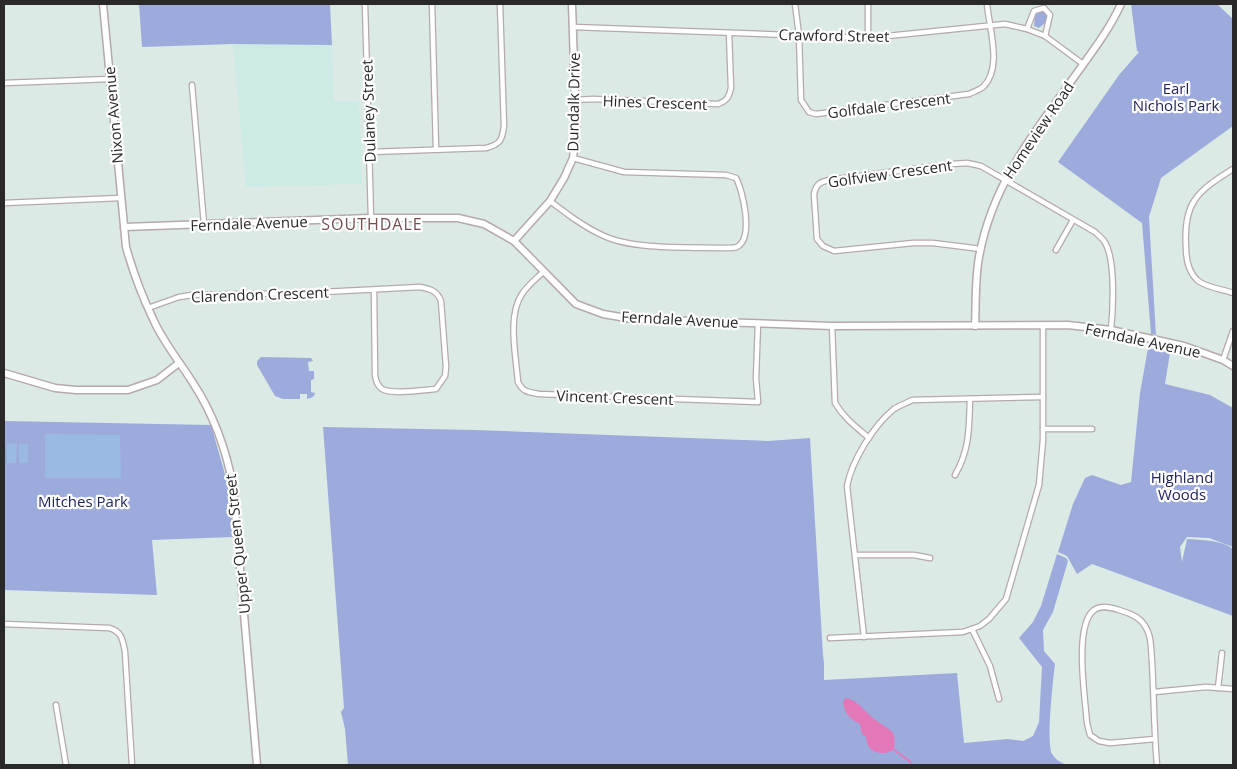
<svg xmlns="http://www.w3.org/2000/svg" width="1237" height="769" font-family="'Open Sans',sans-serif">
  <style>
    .education { fill: #cdeae5 }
    .green { fill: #9dabdc }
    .pitch { fill: #9abae3 }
    .water { fill: #e378b9 }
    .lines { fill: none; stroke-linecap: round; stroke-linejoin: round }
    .street-casing { stroke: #b5a9aa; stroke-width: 7 }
    .secondary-casing { stroke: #b5a9aa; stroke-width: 9 }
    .street { stroke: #fff; stroke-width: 4.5 }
    .secondary { stroke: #fff; stroke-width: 6 }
    .labels { text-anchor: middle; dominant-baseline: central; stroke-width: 4.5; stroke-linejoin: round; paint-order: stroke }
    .street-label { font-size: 15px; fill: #292929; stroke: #fff }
    .park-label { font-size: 15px; fill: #20255f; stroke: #fff }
    .neighbourhood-label { font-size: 16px; letter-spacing: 1px; fill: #764e50; stroke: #fff }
  </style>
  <rect width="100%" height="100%" fill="#dceae6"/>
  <!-- education -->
  <polygon class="education" points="233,44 332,45 334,101 359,101 362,184 246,187"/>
  <!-- green -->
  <g class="green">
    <polygon points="139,4 330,4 332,45 233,44 142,47"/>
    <polygon points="1131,4 1217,4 1233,19 1233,126 1161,178 1149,217 1156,335 1151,334 1142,223 1058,162 1119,75 1139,52 1137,51"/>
    <polygon points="1040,11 1043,11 1048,16 1046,22 1039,28 1034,26 1035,14"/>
    <path d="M1148,348L1170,353L1165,384L1210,395L1233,408V547L1209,538L1187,537L1180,547L1182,562L1187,539C1201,540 1222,540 1233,549V616L1092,564L1077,574L1067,556L1058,552L1073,504L1085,478L1092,475L1121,485L1131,482L1140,393Z"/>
    <path d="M261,357L311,358L313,361L308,362L309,371H314V379L311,380V392L315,393C315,397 310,398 307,399V394H300V399H283L275,396L257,365V361Z"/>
    <polygon points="4,421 211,425 228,485 233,537 152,540 157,595 4,590"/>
    <path d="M323,427L475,430L768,441L810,438L823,655L824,663V680L957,673L964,743L1008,739L1023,741L1033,736L1039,722L1042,667L1019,638L1033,622L1041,606L1057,554L1066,558L1068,561L1053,612L1043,630L1044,651L1055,664C1053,680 1046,743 1052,754C1056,760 1061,763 1067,765H348L345,729L341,712L344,708Z"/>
  </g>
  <!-- pitch -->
  <g class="pitch">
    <polygon points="45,434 120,435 121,478 45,478"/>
    <polygon points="7,443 17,444 16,463 7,463"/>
    <rect x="19" y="444" width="9" height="19"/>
  </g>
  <!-- water -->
  <path class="water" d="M845,698C859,700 866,714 877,721C882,725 889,728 893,733C895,738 895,744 894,749L910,760L913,765L893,750C882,757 866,752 866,737L862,734L860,724C850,719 845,714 843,703Z"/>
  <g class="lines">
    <!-- street casing -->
    <g class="street-casing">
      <g id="street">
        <polyline points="365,4 371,218"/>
        <polyline points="432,4 436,149"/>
        <path d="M795,4L799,35L801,100L809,112L816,114L969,94C973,92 979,90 983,87C1003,68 989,28 987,4"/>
        <polyline points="573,27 868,38 1005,24 1027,29 1045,36 1083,64"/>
        <polyline points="1027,29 1034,11 1044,8 1050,15 1045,36"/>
        <polyline points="868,38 868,4"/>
        <polyline points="4,83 110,79"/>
        <polyline points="192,85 204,224"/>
        <path d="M575,100L593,99L718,104C727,101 729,97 731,88L729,33"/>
        <path d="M370,152L486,148C501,144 502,140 504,126L500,4"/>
        <path d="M1233,169C1196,192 1183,203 1186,248C1186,259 1189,272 1197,280C1206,288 1223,289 1233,293"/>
        <path d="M550,201C567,214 584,227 604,236C634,250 691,247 725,248C729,248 734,248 737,247C754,238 743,191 736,178L726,175L624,172L573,158"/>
        <polyline points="4,203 120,198"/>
        <path d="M981,249L933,243H913L834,251L823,246L817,239L814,194C816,184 820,182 829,180L952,164L967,163L981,166L1095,232C1098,235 1102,238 1104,241C1116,258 1113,309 1111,330"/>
        <polyline points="1056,250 1073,220"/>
        <path d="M543,272C536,279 527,286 522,294C507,316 516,356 518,382C523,392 528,392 539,394L758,402L756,378L758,323"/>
        <path d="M148,308L179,297L192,295L304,293L420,287C431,289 437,291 441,301L446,367L445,376L436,389C424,390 393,395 382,389C377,385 376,381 375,375L374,290"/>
        <path d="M832,326L835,403C844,418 856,427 869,438"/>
        <polyline points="1223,360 1233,331"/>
        <polyline points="1043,429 1092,429"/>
        <path d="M955,475C970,449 969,427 970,399"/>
        <polyline points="855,555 914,555 930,558"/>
        <path d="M4,624L109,628C122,631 123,641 125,652L132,765"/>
        <polyline points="972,629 990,666 999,699"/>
        <path d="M864,637L847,486C852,460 874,425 894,409C900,405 907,403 912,400L1043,397"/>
        <polyline points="830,638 963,632 980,626 989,619 1006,599 1039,485 1043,440 1043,325"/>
        <polyline points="1218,688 1222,653"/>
        <polyline points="1154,692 1206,687 1233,689"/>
        <polyline points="56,705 66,765"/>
        <path d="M1155,739L1110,743L1099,741L1090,735L1087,723C1085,697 1075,633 1091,613C1098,604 1110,607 1119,610C1132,614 1143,618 1148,632C1152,641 1151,653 1152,662C1154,697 1154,731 1157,765"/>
      </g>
    </g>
    <!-- secondary casing -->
    <g class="secondary-casing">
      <g id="secondary">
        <path d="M103,4L126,247C133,272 142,296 153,319C163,342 180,362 193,383C214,415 226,449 233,486L257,765"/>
        <polyline points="124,227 371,218 458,218 484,224 514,241 576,304 603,314 632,319 832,326 1068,325 1111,330 1184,346 1223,360 1233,366"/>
        <polyline points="514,241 550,201 564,178 573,158 576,128 572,4"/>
        <path d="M975,326C976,303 975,279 979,257C991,191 1026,143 1065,90C1084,62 1107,35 1121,4"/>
        <polyline points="4,373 55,388 76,390 128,390 157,380 179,363"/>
      </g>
    </g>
    <!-- street -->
    <use href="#street" class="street"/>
    <!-- secondary -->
    <use href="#secondary" class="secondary"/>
  </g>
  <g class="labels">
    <!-- street labels -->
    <g class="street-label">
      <text transform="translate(834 35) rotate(1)">Crawford Street</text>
      <text transform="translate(573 102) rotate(-89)">Dundalk Drive</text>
      <text transform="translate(655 102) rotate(2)">Hines Crescent</text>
      <text transform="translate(889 105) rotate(-7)">Golfdale Crescent</text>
      <text transform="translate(368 111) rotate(-92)">Dulaney Street</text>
      <text transform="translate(113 115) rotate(-95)">Nixon Avenue</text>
      <text transform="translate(1038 130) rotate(-56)">Homeview Road</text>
      <text transform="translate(890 173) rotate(-8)">Golfview Crescent</text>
      <text transform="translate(249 223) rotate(-2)">Ferndale Avenue</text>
      <text transform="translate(260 294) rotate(-2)">Clarendon Crescent</text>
      <text transform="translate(680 319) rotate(3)">Ferndale Avenue</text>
      <text transform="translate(1143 340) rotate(12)">Ferndale Avenue</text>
      <text transform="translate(615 397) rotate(2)">Vincent Crescent</text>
      <text transform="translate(237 544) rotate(-96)">Upper Queen Street</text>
    </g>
    <!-- park labels -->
    <g class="park-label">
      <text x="1176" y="88">Earl<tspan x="1176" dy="17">Nichols Park</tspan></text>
      <text x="1182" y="477">Highland<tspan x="1182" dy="17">Woods</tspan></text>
      <text x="83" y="501">Mitches Park</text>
    </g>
    <!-- neighbourhood labels -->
    <g class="neighbourhood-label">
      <text x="372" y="224">SOUTHDALE</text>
    </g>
  </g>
  <!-- border -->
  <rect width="1237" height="769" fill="none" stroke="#292929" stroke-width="10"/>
</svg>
